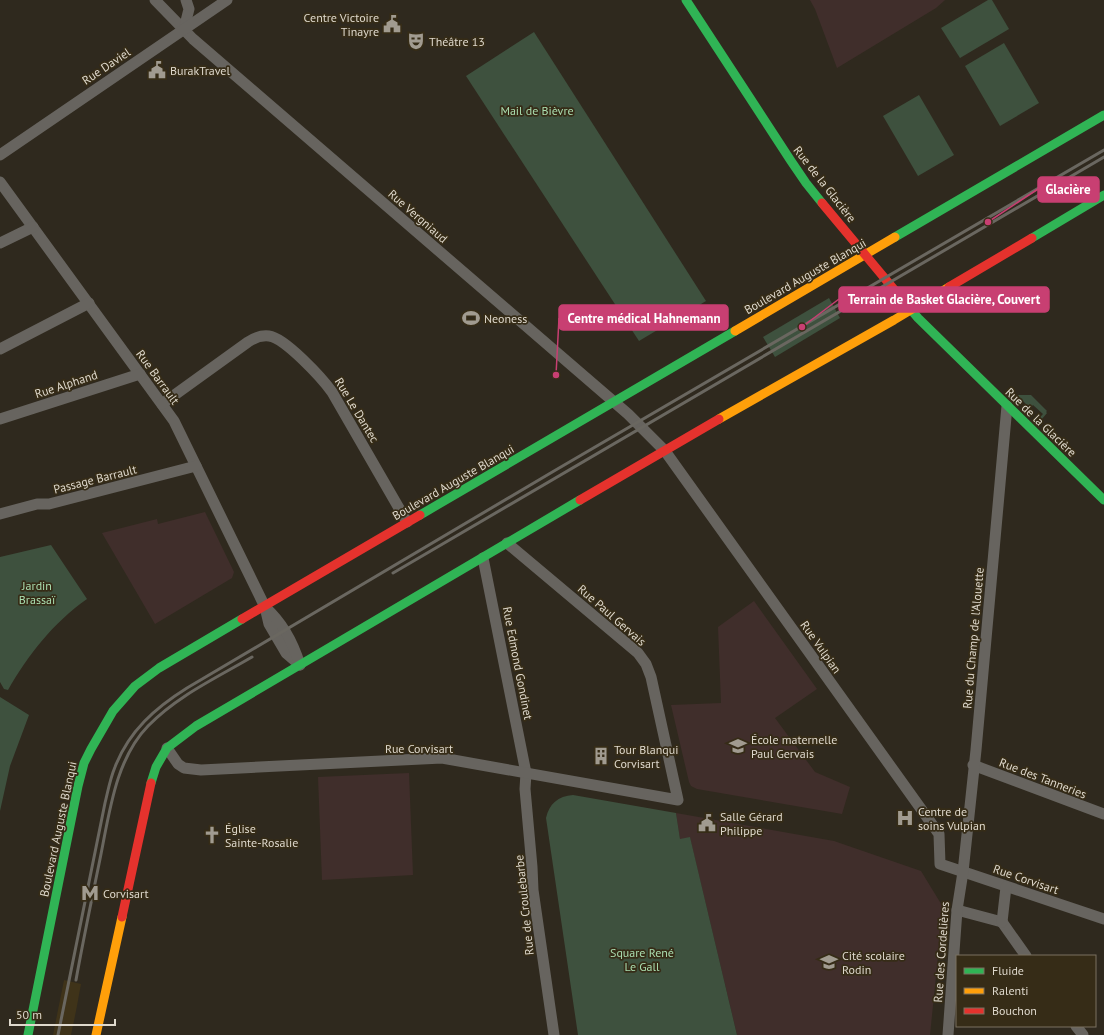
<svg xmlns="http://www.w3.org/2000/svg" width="1104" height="1035" font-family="'PT Sans',sans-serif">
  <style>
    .built { fill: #3f3319 }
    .education { fill: #402e2b }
    .green { fill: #3e513e }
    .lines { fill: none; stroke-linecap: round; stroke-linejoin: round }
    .street { stroke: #67645f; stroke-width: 11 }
    .fast { stroke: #30b455; stroke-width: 9 }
    .slow { stroke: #ff9f0a; stroke-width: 9 }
    .jam { stroke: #e5322d; stroke-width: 9 }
    .rail { stroke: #6a6760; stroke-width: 3 }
    .labels { text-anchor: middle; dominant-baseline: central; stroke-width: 3.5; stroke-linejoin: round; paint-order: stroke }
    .poi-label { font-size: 12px; fill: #dfd9cd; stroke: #362c17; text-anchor: start }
    .street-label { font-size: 12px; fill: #dfd9cd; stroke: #362c17 }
    .park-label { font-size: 12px; fill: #aadeb0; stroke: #362c17 }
    .leader { fill: none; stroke: #c83f72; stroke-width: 1.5 }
    .callout-dot { fill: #c83f72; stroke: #362c17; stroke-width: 1.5 }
    .callout { fill: #c83f72; stroke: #c83f72; stroke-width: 1.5 }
    .callout-label { font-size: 13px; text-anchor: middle; font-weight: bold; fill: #fff }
  </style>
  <rect width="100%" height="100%" fill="#2f291e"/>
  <!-- built -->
  <polygon class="built" points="64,980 81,984 76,1011 71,1035 53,1035"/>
  <!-- education -->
  <g class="education">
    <polygon points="810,0 945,0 936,8 837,68 815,9"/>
    <polygon points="205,512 234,572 232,578 155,624 102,533 157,519 158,524"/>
    <polygon points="754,601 817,689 775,718 815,772 850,787 842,814 697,789 691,786 689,782 671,705 721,703 718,627"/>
    <polygon points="409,773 413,875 322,880 318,777"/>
    <polygon points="676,813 834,841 921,871 943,907 930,1035 737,1035 690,838 680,840"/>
  </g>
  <!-- green -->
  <g class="green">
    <polygon points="988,0 992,0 1009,29 960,58 941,28"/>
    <polygon points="534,32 706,301 639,341 466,76"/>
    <polygon points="1004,43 1039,103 1000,126 965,66"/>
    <polygon points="919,95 954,155 918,176 883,116"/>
    <polygon points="829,298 840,318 775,357 763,337"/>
    <polygon points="1017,395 1031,395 1047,411 1046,412 1047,413 1042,419 1040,417 1043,414 1033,405 1030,408"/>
    <path d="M51,545L87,599C53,623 28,655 8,690L4,689L0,682V557Z"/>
    <polygon points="0,697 29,715 10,766 0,811"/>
    <path d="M573,795L676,813L680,839L690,837L737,1035H578L546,818C549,804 558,796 573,795Z"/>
  </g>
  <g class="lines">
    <!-- street -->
    <g class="street">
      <polyline points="155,0 193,39 628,414 665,451 939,834 940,864 1104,919"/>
      <polyline points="184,29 189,9 186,0"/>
      <polyline points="0,155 227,0"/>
      <polyline points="0,182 174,421 265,607 269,624 286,653 300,665"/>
      <polyline points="0,243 33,227"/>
      <polyline points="0,349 89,303"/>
      <path d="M162,404L248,342C254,338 261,335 269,336C285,338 322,378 332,392L407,522"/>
      <polyline points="0,419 140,374"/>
      <polyline points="0,514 37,504 49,504 196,466"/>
      <polyline points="483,558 526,773 525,789 532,867 533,890 554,1035"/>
      <path d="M265,607C283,623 293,642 300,665"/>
      <polyline points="167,748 178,764 184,768 201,770 442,758 678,800 651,677 646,664 638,653 507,543"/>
      <polyline points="973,765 1104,814"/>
      <polyline points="957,910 1002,922"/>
      <polyline points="1002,922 1026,956"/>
      <polyline points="1002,922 1006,887"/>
      <polyline points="1076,1026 1083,1035"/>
      <polyline points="948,1035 957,910 963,872 976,750 1007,406"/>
    </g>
    <!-- fast -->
    <g class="fast">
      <polyline points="686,0 791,161 806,183 822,203"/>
      <polyline points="895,237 1104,115"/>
      <polyline points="1032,238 1104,195"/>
      <polyline points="907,305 918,318 1104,500"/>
      <polyline points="420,515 735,331"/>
      <polyline points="151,783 156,767 167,748 196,726 580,500"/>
      <polyline points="28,1035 78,786 84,763 91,749 113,711 135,686 159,668 242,619"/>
    </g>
    <!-- slow -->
    <g class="slow">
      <polyline points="735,331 895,237"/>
      <polyline points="719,419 894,320 949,287"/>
      <polyline points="96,1035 122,917"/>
    </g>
    <!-- jam -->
    <g class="jam">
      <polyline points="822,203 907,305"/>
      <polyline points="949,287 1032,238"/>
      <polyline points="580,500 719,419"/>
      <polyline points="242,619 420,515"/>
      <polyline points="122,917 151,783"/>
    </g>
    <!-- rail -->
    <g class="rail">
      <polyline points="393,573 1104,157"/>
      <path d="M76,980C83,941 91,903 99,864C109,817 114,761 148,726C177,696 216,678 252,657"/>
      <path d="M58,1035L105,803C108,791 110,779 115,767C129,731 155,708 187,688L554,471L1104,150"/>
    </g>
  </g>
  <!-- icons -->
  <defs>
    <g id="civic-bare" transform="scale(1.38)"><path d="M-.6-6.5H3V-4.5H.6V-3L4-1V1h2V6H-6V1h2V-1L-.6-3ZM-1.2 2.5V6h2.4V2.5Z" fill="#a19b90" stroke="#362c17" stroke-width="2.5" paint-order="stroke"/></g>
    <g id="theatre-bare" transform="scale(1.38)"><path d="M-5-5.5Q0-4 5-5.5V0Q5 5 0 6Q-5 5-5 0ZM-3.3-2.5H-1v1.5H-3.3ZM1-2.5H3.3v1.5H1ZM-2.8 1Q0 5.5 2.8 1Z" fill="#a19b90" stroke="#362c17" stroke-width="2.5" paint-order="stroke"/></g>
    <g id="stadium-bare" transform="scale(1.38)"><path d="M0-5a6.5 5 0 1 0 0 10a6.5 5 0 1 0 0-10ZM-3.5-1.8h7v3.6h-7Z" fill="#a19b90" stroke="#362c17" stroke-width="2.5" paint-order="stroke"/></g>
    <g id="school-bare" transform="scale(1.38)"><path d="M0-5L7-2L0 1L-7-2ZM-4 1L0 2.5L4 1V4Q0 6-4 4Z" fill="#a19b90" stroke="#362c17" stroke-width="2.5" paint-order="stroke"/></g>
    <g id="building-bare" transform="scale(1.38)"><path d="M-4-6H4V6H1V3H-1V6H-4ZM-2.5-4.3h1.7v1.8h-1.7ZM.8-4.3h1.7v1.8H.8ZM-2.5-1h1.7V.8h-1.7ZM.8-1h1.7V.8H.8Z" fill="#a19b90" stroke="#362c17" stroke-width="2.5" paint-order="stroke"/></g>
    <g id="hospital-bare" transform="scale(1.38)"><path d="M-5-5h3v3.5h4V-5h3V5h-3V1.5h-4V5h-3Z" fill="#a19b90" stroke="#362c17" stroke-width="2.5" paint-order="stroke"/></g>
    <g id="church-bare" transform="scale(1.38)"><path d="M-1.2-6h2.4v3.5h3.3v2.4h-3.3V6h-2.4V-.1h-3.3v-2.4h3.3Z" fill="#a19b90" stroke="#362c17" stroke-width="2.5" paint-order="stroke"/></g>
    <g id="metro-bare" transform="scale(1.38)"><path d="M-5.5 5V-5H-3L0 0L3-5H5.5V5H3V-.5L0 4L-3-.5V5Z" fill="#a19b90" stroke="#362c17" stroke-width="2.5" paint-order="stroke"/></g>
  </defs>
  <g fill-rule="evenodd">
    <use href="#civic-bare" x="392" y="24"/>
    <use href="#theatre-bare" x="416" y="41"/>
    <use href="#civic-bare" x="157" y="70"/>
    <use href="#stadium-bare" x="471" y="318"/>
    <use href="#school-bare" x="738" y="746"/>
    <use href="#building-bare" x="601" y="756"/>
    <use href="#hospital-bare" x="905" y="818"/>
    <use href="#civic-bare" x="707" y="823"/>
    <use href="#church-bare" x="212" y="835"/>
    <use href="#metro-bare" x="90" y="893"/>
    <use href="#school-bare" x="829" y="962"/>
  </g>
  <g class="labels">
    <!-- poi labels -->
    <g class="poi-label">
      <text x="379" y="17" text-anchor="end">Centre Victoire<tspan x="379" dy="14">Tinayre</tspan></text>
      <text x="429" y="41">Théâtre 13</text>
      <text x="170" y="70">BurakTravel</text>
      <text x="484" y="318">Neoness</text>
      <text x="751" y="739">École maternelle<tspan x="751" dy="14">Paul Gervais</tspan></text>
      <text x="614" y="749">Tour Blanqui<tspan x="614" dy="14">Corvisart</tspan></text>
      <text x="918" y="811">Centre de<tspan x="918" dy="14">soins Vulpian</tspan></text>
      <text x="720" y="816">Salle Gérard<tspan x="720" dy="14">Philippe</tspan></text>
      <text x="225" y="828">Église<tspan x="225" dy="14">Sainte-Rosalie</tspan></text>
      <text x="103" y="893">Corvisart</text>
      <text x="842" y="955">Cité scolaire<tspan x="842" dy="14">Rodin</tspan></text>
    </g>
    <!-- street labels -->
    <g class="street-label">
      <text transform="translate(106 66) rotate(-34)">Rue Daviel</text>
      <text transform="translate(825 184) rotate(52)">Rue de la Glacière</text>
      <text transform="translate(418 216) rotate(41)">Rue Vergniaud</text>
      <text transform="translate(805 276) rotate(-30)">Boulevard Auguste Blanqui</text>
      <text transform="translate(158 377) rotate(54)">Rue Barrault</text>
      <text transform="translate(66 384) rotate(-18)">Rue Alphand</text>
      <text transform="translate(357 410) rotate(59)">Rue Le Dantec</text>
      <text transform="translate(1041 422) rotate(44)">Rue de la Glacière</text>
      <text transform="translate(95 479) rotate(-14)">Passage Barrault</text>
      <text transform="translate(453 482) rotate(-30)">Boulevard Auguste Blanqui</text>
      <text transform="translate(612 615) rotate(41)">Rue Paul Gervais</text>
      <text transform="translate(973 638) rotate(-85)">Rue du Champ de l'Alouette</text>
      <text transform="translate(821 647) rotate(55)">Rue Vulpian</text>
      <text transform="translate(518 663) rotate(79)">Rue Edmond Gondinet</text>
      <text x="419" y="748">Rue Corvisart</text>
      <text transform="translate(1043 778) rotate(21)">Rue des Tanneries</text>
      <text transform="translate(58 829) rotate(-78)">Boulevard Auguste Blanqui</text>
      <text transform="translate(1026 879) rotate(19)">Rue Corvisart</text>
      <text transform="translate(524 905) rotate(-96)">Rue de Croulebarbe</text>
      <text transform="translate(941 952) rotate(-86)">Rue des Cordelières</text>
    </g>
    <!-- park labels -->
    <g class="park-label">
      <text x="537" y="110">Mail de Bièvre</text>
      <text x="37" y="585">Jardin<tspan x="37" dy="14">Brassaï</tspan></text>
      <text x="642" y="952">Square René<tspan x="642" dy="14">Le Gall</tspan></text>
    </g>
  </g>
  <!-- callouts -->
  <path class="leader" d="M988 222L1038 189M802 327L839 299M556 375L559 318"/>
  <g class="callout-dot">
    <circle cx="988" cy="222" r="4"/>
    <circle cx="802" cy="327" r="4"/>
    <circle cx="556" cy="375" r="4"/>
  </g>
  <g class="callout">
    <rect x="1038" y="177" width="61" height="25" rx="4"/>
    <rect x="839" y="287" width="210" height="25" rx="4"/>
    <rect x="559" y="305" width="169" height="25" rx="4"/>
  </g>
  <g class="callout-label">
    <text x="1068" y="194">Glacière</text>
    <text x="944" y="304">Terrain de Basket Glacière, Couvert</text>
    <text x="644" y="323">Centre médical Hahnemann</text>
  </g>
  <!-- legend -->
  <rect x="956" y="955" width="140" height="72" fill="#362c17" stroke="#7a7160"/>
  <rect x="964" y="968" width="20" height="6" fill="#30b455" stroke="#7a7160"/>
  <text x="992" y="975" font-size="12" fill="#dfd9cd">Fluide</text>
  <rect x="964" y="988" width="20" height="6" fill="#ff9f0a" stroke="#7a7160"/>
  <text x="992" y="995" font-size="12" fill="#dfd9cd">Ralenti</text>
  <rect x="964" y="1008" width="20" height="6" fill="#e5322d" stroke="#7a7160"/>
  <text x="992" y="1015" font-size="12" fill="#dfd9cd">Bouchon</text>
  <!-- scale -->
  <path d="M10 1019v6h105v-6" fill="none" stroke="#dfd9cd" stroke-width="2"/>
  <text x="16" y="1019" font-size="12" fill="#dfd9cd" stroke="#362c17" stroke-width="3" paint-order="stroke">50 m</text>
</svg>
